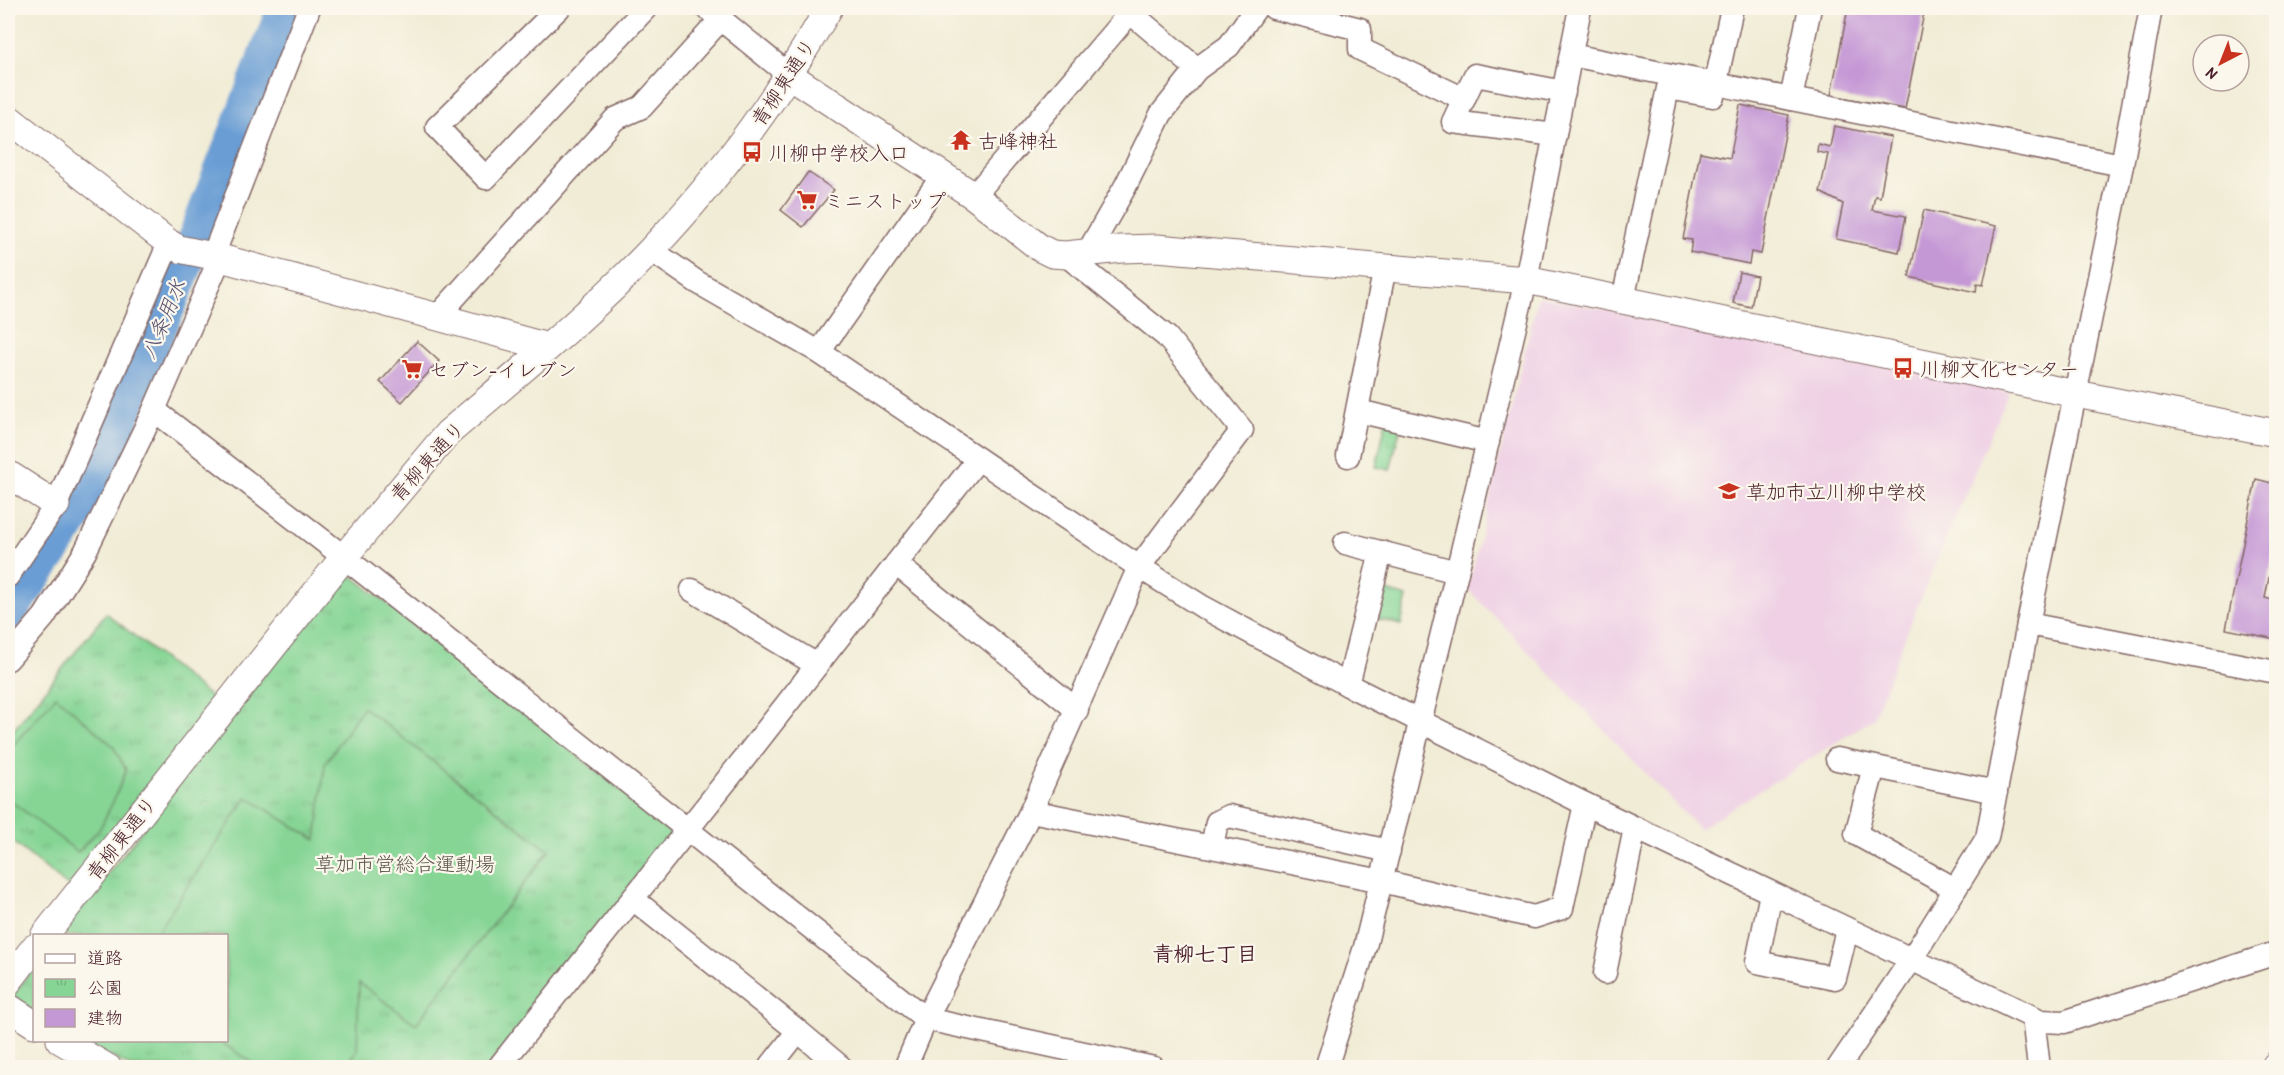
<svg xmlns="http://www.w3.org/2000/svg" width="2284" height="1075" font-family="'Patrick Hand','Klee One',sans-serif">
  <style>
    .built { fill: #efd0e5 }
    .park { fill: url(#park-tufts); stroke: #687a60; stroke-width: 1.5 }
    .pitch { fill: #86d595; stroke: #687a60; stroke-width: 1.5 }
    .lines { fill: none; stroke-linecap: round; stroke-linejoin: round }
    .river { stroke: #699dd4; stroke-width: 36 }
    .building { fill: #c497d5 }
    .minor-casing { stroke: #846766; stroke-width: 25 }
    .tertiary-casing { stroke: #846766; stroke-width: 29 }
    .minor { stroke: #fff; stroke-width: 22 }
    .tertiary { stroke: #fff; stroke-width: 27 }
    .labels { text-anchor: middle; dominant-baseline: central; stroke-width: 4.5; stroke-linejoin: round; paint-order: stroke }
    .street-label { font-size: 20px; fill: #4a1f2b; stroke: #fbf7ec }
    .poi-label { font-size: 20px; fill: #4a1f2b; stroke: #fbf7ec; text-anchor: start }
    .park-label { font-size: 20px; fill: #5c564b; stroke: #fbf7ec }
    .water-label { font-size: 21px; font-style: italic; fill: #56516f; stroke: #fbf7ec }
    .neighbourhood-label { font-size: 21px; font-weight: bold; fill: #4a1f2b; stroke: #fbf7ec }
  </style>
  <defs>
    <pattern id="park-tufts" width="24" height="20" patternUnits="userSpaceOnUse" patternTransform="scale(1.5)"><rect width="24" height="20" fill="#86d595"/><path d="M3 7l-1-3M5 7V3M7 7l1-3M15 17l-1-3M17 17v-4M19 17l1-3" fill="none" stroke="#75b681"/></pattern>
  </defs>
  <rect width="100%" height="100%" fill="#fbf7ec"/>
  <filter id="ink" filterUnits="userSpaceOnUse"><feTurbulence type="fractalNoise" baseFrequency=".0167" numOctaves="2"/><feDisplacementMap in="SourceGraphic" scale="12" xChannelSelector="R" yChannelSelector="G"/><feConvolveMatrix kernelMatrix="1 2 1 2 8 2 1 2 1" color-interpolation-filters="sRGB"/></filter>
  <filter id="wash" filterUnits="userSpaceOnUse"><feTurbulence type="fractalNoise" baseFrequency=".008" numOctaves="4" result="noise"/><feDisplacementMap in="SourceGraphic" scale="24" xChannelSelector="R" yChannelSelector="G"/><feGaussianBlur stdDeviation="1.35" result="paint"/><feColorMatrix in="noise" values="0 0 0 0 0 0 0 0 0 0 0 0 0 0 0 0 0 1.4 0 .05"/><feComposite in="paint" operator="in"/></filter>
  <g filter="url(#wash)">
    <rect width="100%" height="100%" fill="#f1ecd5"/>
    <!-- built -->
    <polygon class="built" points="1538,296 2009,392 1916,609 1873,719 1699,829 1468,589"/>
    <!-- park -->
    <g class="park">
      <polygon points="1386,421 1401,425 1390,470 1376,467"/>
      <polygon points="346,571 675,833 489,1067 131,1067 79,1041 226,1040 226,936 59,936"/>
      <polygon points="1378,588 1407,597 1401,625 1373,618"/>
      <polygon points="106,613 217,702 69,887 8,838 8,737"/>
      <polygon points="34,966 34,1011 13,996"/>
    </g>
    <!-- pitch -->
    <g class="pitch">
      <polygon points="56,696 113,746 126,770 114,800 100,828 78,852 8,799 8,751"/>
      <polygon points="363,707 549,851 416,1024 359,983 357,1050 347,1067 259,1067 219,1041 226,1040 226,936 155,935 247,797 316,840 325,764"/>
    </g>
    <g class="lines">
      <!-- river -->
      <polyline class="river" points="8,613 56,545 90,493 182,273 285,8"/>
    </g>
    <g id="blocks">
      <!-- building -->
      <g class="building">
        <polygon points="1848,8 1925,8 1905,109 1831,95"/>
        <polygon points="1740,105 1789,115 1761,254 1751,252 1749,264 1690,252 1692,240 1683,239 1700,152 1730,158"/>
        <polygon points="1834,126 1891,137 1880,197 1875,196 1872,210 1906,216 1899,252 1836,239 1843,204 1820,192 1828,154 1817,152 1818,144 1830,147"/>
        <polygon points="808,172 834,190 803,227 781,210"/>
        <polygon points="1924,210 1996,226 1983,285 1977,284 1976,292 1909,277"/>
        <polygon points="1739,272 1757,276 1751,307 1733,303"/>
        <polygon points="417,341 439,361 402,402 380,382"/>
        <polygon points="2256,479 2276,484 2276,542 2265,598 2276,601 2276,639 2226,629"/>
      </g>
    </g>
  </g>
  <g filter="url(#ink)">
    <use href="#blocks" fill-opacity="0" stroke="#846766" stroke-width="1.5"/>
    <g class="lines">
      <!-- minor casing -->
      <g class="minor-casing">
        <g id="minor">
          <polyline points="559,8 437,127 486,178 646,8"/>
          <polyline points="707,8 789,75"/>
          <polyline points="1125,8 1197,69 1229,46 1256,8"/>
          <polyline points="1274,8 1360,29 1360,49 1464,99"/>
          <polyline points="1571,55 2122,165"/>
          <polyline points="1791,99 1810,8"/>
          <polyline points="1555,135 1453,122 1475,75 1564,92"/>
          <polyline points="974,196 1134,8"/>
          <polyline points="651,250 697,282 819,352 1139,567 1203,607 1348,685 1585,804 2041,1021 2064,1022 2276,953"/>
          <polyline points="1088,252 1125,187 1161,114 1197,69"/>
          <polyline points="213,256 309,8"/>
          <polyline points="1623,300 1668,88 1713,96 1732,8"/>
          <polyline points="438,316 615,119 642,107 721,19"/>
          <polyline points="819,352 943,175"/>
          <polyline points="154,410 344,557 926,1019 1154,1068"/>
          <polyline points="1358,411 1488,442"/>
          <polyline points="1348,456 1385,267"/>
          <polyline points="1345,543 1457,572"/>
          <polyline points="896,564 1077,710"/>
          <polyline points="8,576 56,505 169,243"/>
          <polyline points="692,590 817,665"/>
          <polyline points="2028,624 2276,672"/>
          <polyline points="8,659 44,617 85,552 154,410 220,258"/>
          <polyline points="1348,685 1381,552"/>
          <polyline points="1837,759 1996,792"/>
          <polyline points="1874,767 1856,834 1955,889"/>
          <polyline points="1031,811 1382,881 1534,917 1562,908 1585,804"/>
          <polyline points="1212,846 1217,822 1229,816 1389,851"/>
          <polyline points="1771,893 1757,962 1835,978 1847,930"/>
          <polyline points="633,899 798,1031 769,1068"/>
          <polyline points="1605,973 1635,828"/>
          <polyline points="2033,1017 2039,1068"/>
          <polyline points="798,1031 842,1068"/>
          <polyline points="498,1068 743,760 978,459"/>
          <polyline points="905,1068 926,1019 1031,811 1139,567 1242,430 1167,337 1066,255"/>
          <polyline points="1326,1068 1365,947 1457,572 1526,280 1580,8"/>
          <polyline points="1838,1068 1911,960 1987,838 2028,624 2122,165 2151,8"/>
        </g>
      </g>
      <!-- tertiary casing -->
      <g class="tertiary-casing">
        <g id="tertiary">
          <polyline points="789,75 974,196 1040,248 1052,254 1066,255 1121,249 1157,248 1526,280 2076,394 2276,433"/>
          <polyline points="8,118 169,243 179,249 213,256 548,347"/>
          <polyline points="8,474 56,505"/>
          <path d="M44,936L344,557L448,433C517,374 588,316 651,250C721,177 779,95 829,8"/>
          <polyline points="8,982 34,948"/>
          <polyline points="8,1007 34,1024"/>
          <polyline points="60,1040 108,1068"/>
          <polyline points="2274,1068 2276,1065"/>
        </g>
      </g>
      <!-- minor -->
      <use href="#minor" class="minor"/>
      <!-- tertiary -->
      <use href="#tertiary" class="tertiary"/>
    </g>
  </g>
  <!-- icons -->
  <defs>
    <g id="temple-bare" transform="scale(1.62)"><path d="M0-6L5-2H3V0L6.5 2.5H4V6H1.5V3h-3V6H-4V2.5H-6.5L-3 0V-2H-5Z" fill="#c8321e" stroke="#fbf7ec" stroke-width="2.5" paint-order="stroke"/></g>
    <g id="bus-bare" transform="scale(1.62)"><path d="M-5-6H5V4H4V6H2V4H-2V6H-4V4H-5ZM-3.5-4V0h7V-4ZM-3.5 1.2v1.5H-2V1.2ZM2 1.2v1.5H3.5V1.2Z" fill="#c8321e" stroke="#fbf7ec" stroke-width="2.5" paint-order="stroke"/></g>
    <g id="supermarket-bare" transform="scale(1.62)"><path d="M-6-5.5h2.5l.6 2H6L4.5 2H-2.5L-4.4-4H-6ZM-1.5 3.2a1.3 1.3 0 1 0 .1 0ZM3 3.2a1.3 1.3 0 1 0 .1 0Z" fill="#c8321e" stroke="#fbf7ec" stroke-width="2.5" paint-order="stroke"/></g>
    <g id="school-bare" transform="scale(1.62)"><path d="M0-5L7-2L0 1L-7-2ZM-4 1L0 2.5L4 1V4Q0 6-4 4Z" fill="#c8321e" stroke="#fbf7ec" stroke-width="2.5" paint-order="stroke"/></g>
  </defs>
  <g fill-rule="evenodd">
    <use href="#temple-bare" x="961" y="140"/>
    <use href="#bus-bare" x="752" y="152"/>
    <use href="#supermarket-bare" x="807" y="200"/>
    <use href="#bus-bare" x="1903" y="368"/>
    <use href="#supermarket-bare" x="412" y="369"/>
    <use href="#school-bare" x="1729" y="491"/>
  </g>
  <g class="labels">
    <!-- street labels -->
    <g class="street-label">
      <text transform="translate(783 82) rotate(-57)">青柳東通り</text>
      <text transform="translate(427 461) rotate(-48)">青柳東通り</text>
      <text transform="translate(121 838) rotate(-52)">青柳東通り</text>
    </g>
    <!-- poi labels -->
    <g class="poi-label">
      <text x="978" y="140">古峰神社</text>
      <text x="769" y="152">川柳中学校入口</text>
      <text x="824" y="200">ミニストップ</text>
      <text x="1920" y="368">川柳文化センター</text>
      <text x="429" y="369">セブン-イレブン</text>
      <text x="1746" y="491">草加市立川柳中学校</text>
    </g>
    <!-- park labels -->
    <g class="park-label">
      <text x="405" y="863">草加市営総合運動場</text>
    </g>
    <!-- water labels -->
    <g class="water-label">
      <text transform="translate(163 319) rotate(-67)">八条用水</text>
    </g>
    <!-- neighbourhood labels -->
    <g class="neighbourhood-label">
      <text x="1205" y="953">青柳七丁目</text>
    </g>
  </g>
  <!-- margin -->
  <rect width="2284" height="1075" fill="none" stroke="#fbf7ec" stroke-width="30"/>
  <!-- legend -->
  <rect x="33" y="934" width="195" height="108" fill="#fbf7ec" stroke="#b4a19f" stroke-width="1.5"/>
  <rect x="45" y="954" width="30" height="9" fill="#ffffff" stroke="#b4a19f" stroke-width="1.5"/>
  <text x="87" y="964" font-size="18" fill="#4a1f2b">道路</text>
  <rect x="45" y="979" width="30" height="18" fill="url(#park-tufts)" stroke="#b4a19f" stroke-width="1.5"/>
  <text x="87" y="994" font-size="18" fill="#4a1f2b">公園</text>
  <rect x="45" y="1009" width="30" height="18" fill="#c497d5" stroke="#b4a19f" stroke-width="1.5"/>
  <text x="87" y="1024" font-size="18" fill="#4a1f2b">建物</text>
  <!-- north arrow -->
  <g transform="translate(2221 63) rotate(222)"><circle r="28" fill="#fbf7ec" stroke="#b4a19f" stroke-width="1.5"/>
  <path d="M0-4.5L10 22L0 15L-10 22Z" fill="#c8321e"/>
  <text y="-9" font-size="16" font-weight="bold" text-anchor="middle" fill="#4a1f2b">N</text>
  </g>
</svg>
